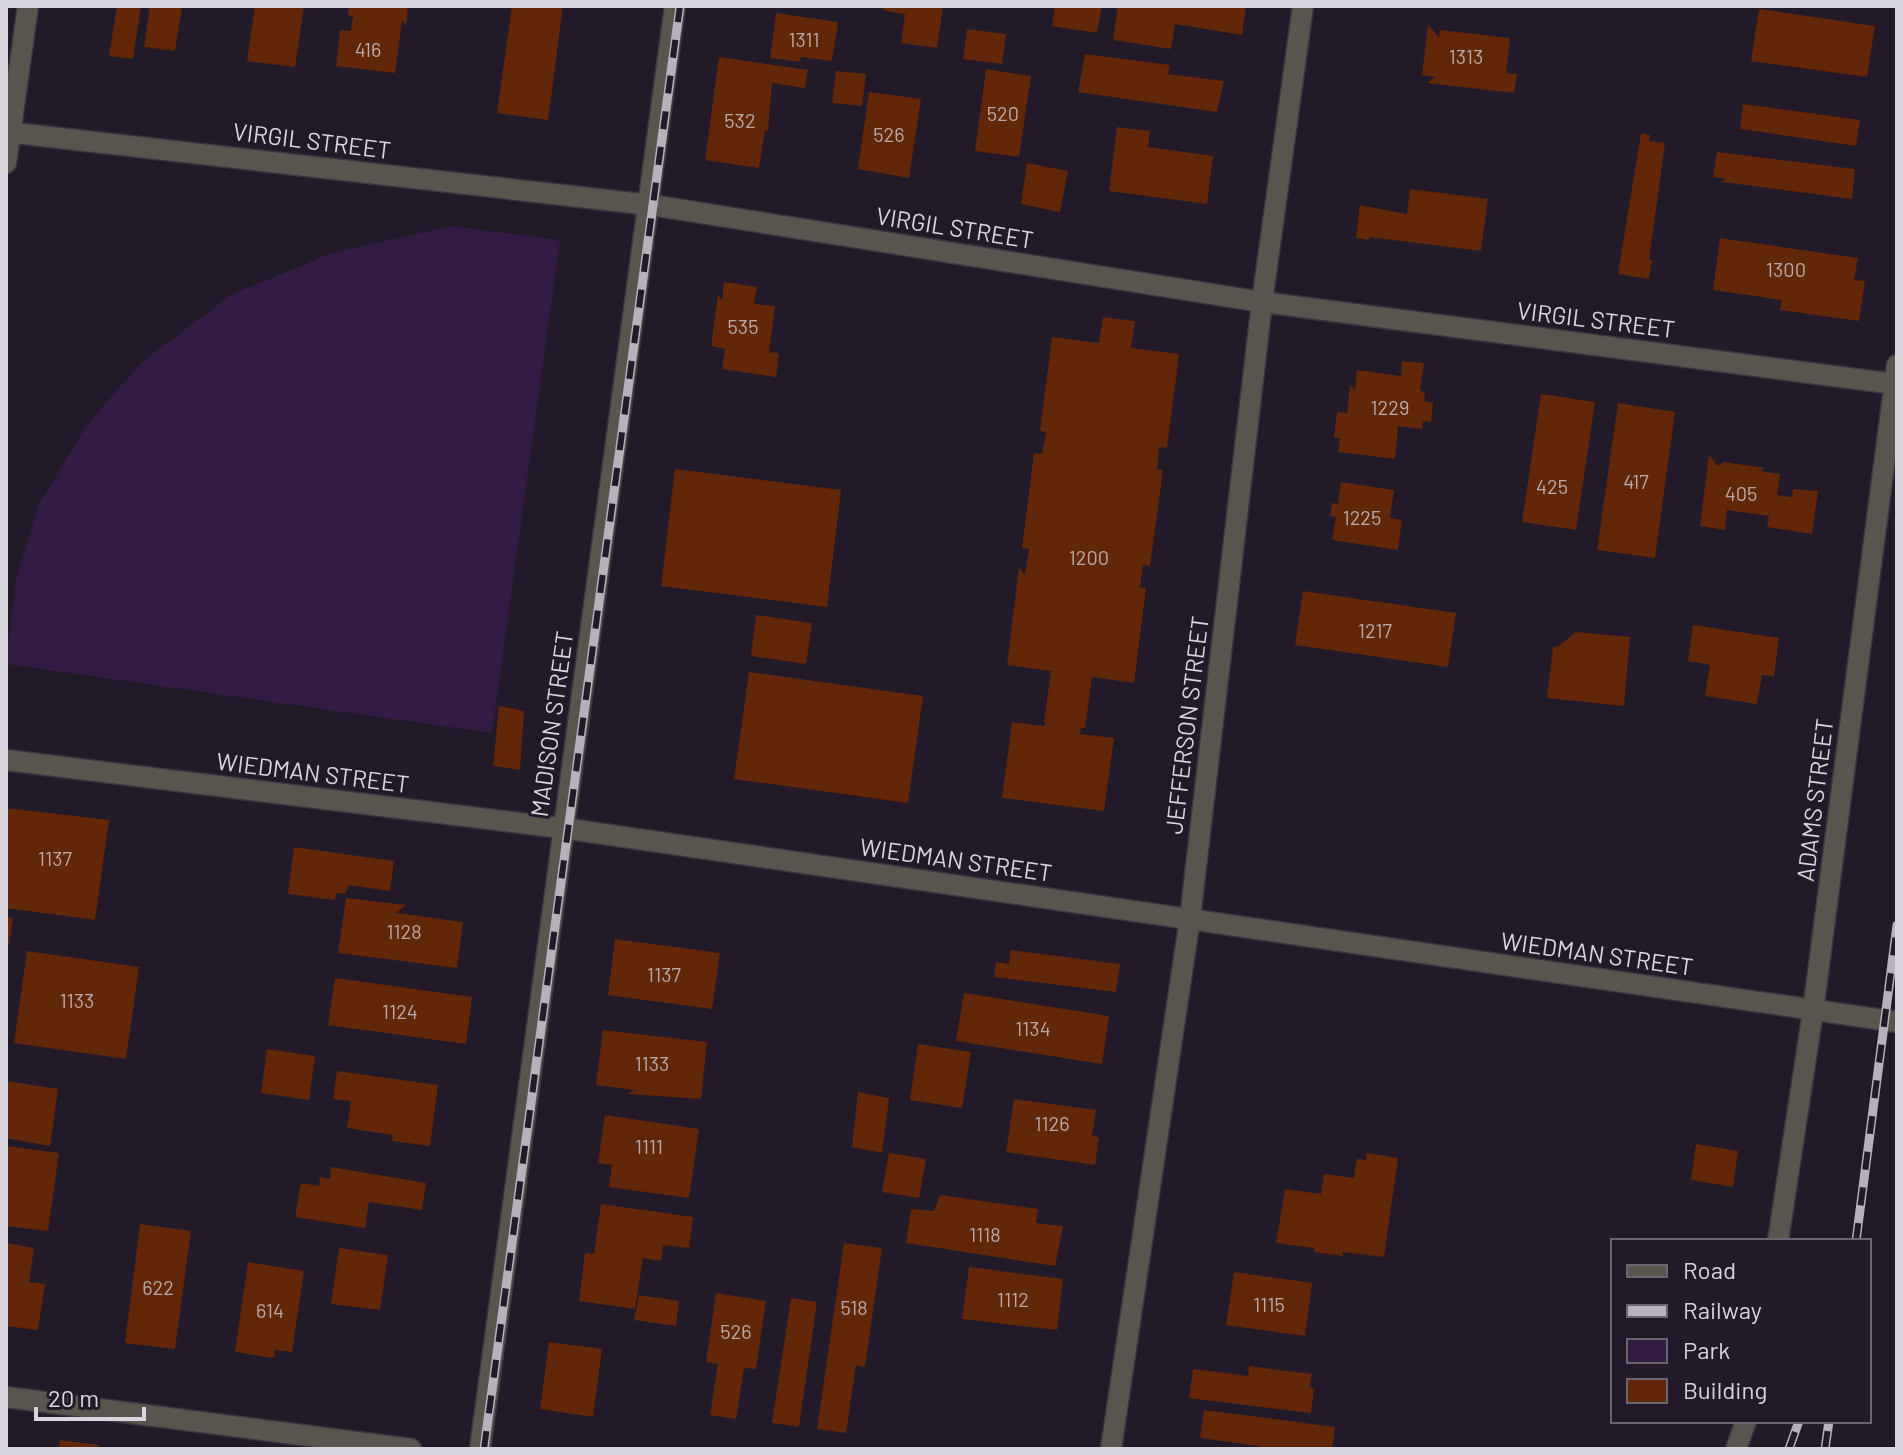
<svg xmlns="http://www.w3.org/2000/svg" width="1903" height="1455" font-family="Barlow,sans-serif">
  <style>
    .green { fill: #321c43 }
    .building { fill: #622609 }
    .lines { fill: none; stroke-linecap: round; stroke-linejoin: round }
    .street-casing { stroke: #3c3441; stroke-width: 23 }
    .street { stroke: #5a544e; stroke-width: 20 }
    .rail-casing { stroke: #b6b1bb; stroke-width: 9 }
    .rail { stroke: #221a28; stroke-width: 6; stroke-dasharray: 18; stroke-linecap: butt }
    .labels { text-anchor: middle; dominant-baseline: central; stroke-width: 6; stroke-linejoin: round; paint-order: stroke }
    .number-label { font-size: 20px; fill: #bba9a9 }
    .street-label { font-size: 24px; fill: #d9d5de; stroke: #221a28 }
  </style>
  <rect width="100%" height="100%" fill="#221a28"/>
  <!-- green -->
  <polygon class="green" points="451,226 560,240 492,733 6,664 16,579 39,504 87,425 141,363 233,294 332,253"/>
  <!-- building -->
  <g class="building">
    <polygon points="117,6 141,6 133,59 109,56"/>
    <polygon points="150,6 182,6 175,51 144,47"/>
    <polygon points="255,6 304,6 295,67 247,61"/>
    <polygon points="349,6 408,6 406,26 402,20 395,73 336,66 340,30 351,31 353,16 348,15"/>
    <polygon points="512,6 563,6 548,120 497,113"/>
    <polygon points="879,6 943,6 937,48 901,43 905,14 886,11"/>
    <polygon points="1055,6 1102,6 1097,33 1052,26"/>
    <polygon points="1118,6 1246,6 1242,35 1175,24 1171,49 1113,40"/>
    <polygon points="1759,9 1875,26 1867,77 1751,61"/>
    <polygon points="776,13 838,22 832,61 801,57 800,62 770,58"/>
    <polygon points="1428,24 1439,38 1440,30 1510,38 1506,73 1517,74 1514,93 1427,83 1435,77 1422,75"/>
    <polygon points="967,29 1006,34 1002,64 963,59"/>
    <polygon points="1085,54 1170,65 1168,74 1224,81 1217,112 1078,92"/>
    <polygon points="719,57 808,70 805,88 772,83 768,131 765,130 759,168 705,160"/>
    <polygon points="986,69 1031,76 1019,157 975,151"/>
    <polygon points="836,71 866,74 862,106 832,103"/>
    <polygon points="869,92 921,99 909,178 858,169"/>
    <polygon points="1743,104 1860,120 1856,146 1740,129"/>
    <polygon points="1117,127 1150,131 1148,147 1213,156 1207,204 1109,191"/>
    <polygon points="1641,133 1650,135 1649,141 1665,143 1649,260 1652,260 1649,279 1618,274"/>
    <polygon points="1717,152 1855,169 1852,199 1722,182 1726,179 1713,177"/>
    <polygon points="1027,163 1068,171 1060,212 1021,204"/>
    <polygon points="1410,189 1488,199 1481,251 1369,237 1369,240 1356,238 1360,205 1407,214"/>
    <polygon points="1720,238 1858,258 1854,280 1865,281 1859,321 1780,310 1782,300 1713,290"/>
    <polygon points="724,282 757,287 754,304 775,306 769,352 779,353 776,377 722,369 725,349 711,346 718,295 722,300"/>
    <polygon points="1103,317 1135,321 1131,348 1179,354 1167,448 1159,447 1157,470 1163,470 1150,566 1143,565 1140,587 1146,588 1134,683 1092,677 1085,728 1081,728 1080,734 1114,738 1104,811 1002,798 1012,722 1043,726 1046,724 1044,722 1051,671 1007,665 1019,567 1025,575 1029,549 1022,548 1034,453 1042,454 1046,432 1040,431 1052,337 1099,343"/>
    <polygon points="1402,361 1424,363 1420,389 1425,394 1424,401 1433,403 1431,422 1423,421 1422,429 1398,426 1395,459 1338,452 1340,438 1334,438 1337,412 1347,413 1350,384 1355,391 1357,370 1401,376"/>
    <polygon points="1541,394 1595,402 1576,530 1522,522"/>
    <polygon points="1618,403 1675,412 1655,558 1597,550"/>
    <polygon points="1709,455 1718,466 1723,462 1765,468 1760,471 1780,474 1777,495 1792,497 1793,489 1818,491 1812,534 1767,527 1769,516 1727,510 1725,530 1700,526"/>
    <polygon points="675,469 841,490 827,607 661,586"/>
    <polygon points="1341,482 1394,490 1390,518 1402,520 1398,550 1332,540 1336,517 1330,516 1332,503 1338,504"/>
    <polygon points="1303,591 1456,613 1448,667 1295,645"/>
    <polygon points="756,615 812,623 806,664 751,656"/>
    <polygon points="1693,625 1779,638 1774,676 1762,675 1757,704 1705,696 1710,665 1688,661"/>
    <polygon points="1576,632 1630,637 1624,706 1547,698 1553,647 1557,647"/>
    <polygon points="749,672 923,696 908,803 734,779"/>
    <polygon points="499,706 524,711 520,770 493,766"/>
    <polygon points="6,808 109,820 95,920 6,908"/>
    <polygon points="294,847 394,861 390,891 349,885 345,894 336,893 335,900 288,894"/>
    <polygon points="346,898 406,905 396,913 463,922 457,968 338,953"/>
    <polygon points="6,917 13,918 9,945 6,945"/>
    <polygon points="615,939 720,953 712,1009 608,995"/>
    <polygon points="1011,950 1120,964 1116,992 994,977 996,962 1009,964"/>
    <polygon points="27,951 139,967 126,1059 14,1043"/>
    <polygon points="335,978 472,997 466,1044 328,1025"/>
    <polygon points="964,993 1109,1016 1102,1064 956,1041"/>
    <polygon points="603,1030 707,1042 701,1099 628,1094 634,1090 596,1085"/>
    <polygon points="918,1044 971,1052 962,1108 910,1100"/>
    <polygon points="267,1049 315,1056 309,1100 261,1093"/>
    <polygon points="337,1071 438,1085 430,1146 392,1141 393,1135 347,1128 351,1101 333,1099"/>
    <polygon points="6,1081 58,1089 50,1146 6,1138"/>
    <polygon points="858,1092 889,1098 882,1153 852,1147"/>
    <polygon points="1014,1099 1096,1110 1092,1136 1099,1137 1095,1165 1006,1152"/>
    <polygon points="605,1115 699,1129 689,1198 609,1187 612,1165 598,1163"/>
    <polygon points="1696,1144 1738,1151 1733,1187 1691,1180"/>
    <polygon points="6,1146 59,1153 48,1231 6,1226"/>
    <polygon points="889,1153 926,1159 919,1198 882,1192"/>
    <polygon points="1367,1153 1398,1158 1384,1257 1343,1252 1343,1256 1314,1252 1314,1248 1276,1243 1285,1189 1321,1194 1324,1174 1354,1178 1357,1159 1366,1160"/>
    <polygon points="331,1167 426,1183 422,1210 369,1202 365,1228 295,1217 301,1183 319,1186 320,1177 330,1179"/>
    <polygon points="940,1195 1038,1209 1036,1223 1063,1226 1055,1266 906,1243 911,1209 934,1211"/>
    <polygon points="601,1204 693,1217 689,1248 663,1245 661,1261 643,1258 635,1309 579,1301 585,1253 594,1254"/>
    <polygon points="140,1224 191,1231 175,1349 125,1343"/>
    <polygon points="6,1243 34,1248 29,1282 45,1284 38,1330 6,1326"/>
    <polygon points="844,1243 882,1248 865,1367 856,1365 846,1433 817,1429"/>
    <polygon points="339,1248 388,1255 380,1310 331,1304"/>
    <polygon points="248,1262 304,1271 292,1352 275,1350 274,1358 235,1352"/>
    <polygon points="969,1267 1063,1279 1057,1330 962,1319"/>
    <polygon points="1234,1272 1312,1283 1305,1336 1226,1325"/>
    <polygon points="716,1293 766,1301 756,1369 744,1368 736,1419 710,1415 718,1364 706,1362"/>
    <polygon points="639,1295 679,1301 676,1326 634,1320"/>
    <polygon points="791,1298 817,1302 799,1427 772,1423"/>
    <polygon points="549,1342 602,1349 593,1417 540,1409"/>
    <polygon points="1249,1366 1312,1374 1310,1386 1314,1390 1311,1413 1189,1398 1193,1369 1248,1376"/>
    <polygon points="1204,1410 1335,1427 1332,1449 1259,1449 1259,1446 1200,1438"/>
    <polygon points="60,1440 99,1445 98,1449 59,1449"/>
  </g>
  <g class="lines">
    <!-- street casing -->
    <g class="street-casing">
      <g id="street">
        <polyline points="6,132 651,205 1262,302 1895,384"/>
        <polyline points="6,163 28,6"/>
        <polyline points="6,760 569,829 1897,1022"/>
        <polyline points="1778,1241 1813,1011 1897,365"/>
        <polyline points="6,1397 411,1449"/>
        <polyline points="480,1449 675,6"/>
        <polyline points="1111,1449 1190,918 1262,302 1303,6"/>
        <polyline points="1736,1449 1746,1421"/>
      </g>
    </g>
    <!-- street -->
    <use href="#street" class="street"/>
    <!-- rail casing -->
    <g class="rail-casing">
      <g id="rail">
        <polyline points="1856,1241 1897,925"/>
        <polyline points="484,1449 680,6"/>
        <polyline points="1789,1449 1799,1421"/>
        <polyline points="1825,1449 1829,1421"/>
      </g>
    </g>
    <!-- rail -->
    <use href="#rail" class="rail"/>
  </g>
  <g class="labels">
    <!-- number labels -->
    <g class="number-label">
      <text x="804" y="39">1311</text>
      <text x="368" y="49">416</text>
      <text x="1466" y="56">1313</text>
      <text x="1003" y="113">520</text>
      <text x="740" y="120">532</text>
      <text x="889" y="134">526</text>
      <text x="1786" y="269">1300</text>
      <text x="743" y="326">535</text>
      <text x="1390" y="407">1229</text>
      <text x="1636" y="481">417</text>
      <text x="1552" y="486">425</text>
      <text x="1741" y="493">405</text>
      <text x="1362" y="517">1225</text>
      <text x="1089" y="557">1200</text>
      <text x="1375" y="630">1217</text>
      <text x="55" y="858">1137</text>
      <text x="404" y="931">1128</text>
      <text x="664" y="974">1137</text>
      <text x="77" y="1000">1133</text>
      <text x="400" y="1011">1124</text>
      <text x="1033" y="1028">1134</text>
      <text x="652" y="1063">1133</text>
      <text x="1052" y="1123">1126</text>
      <text x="649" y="1146">1111</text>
      <text x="985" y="1234">1118</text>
      <text x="158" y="1287">622</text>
      <text x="1013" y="1299">1112</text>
      <text x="1269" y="1304">1115</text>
      <text x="854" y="1307">518</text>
      <text x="270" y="1310">614</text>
      <text x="736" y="1331">526</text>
    </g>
    <!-- street labels -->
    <g class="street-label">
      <text transform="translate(312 140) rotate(7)">VIRGIL STREET</text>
      <text transform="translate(955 227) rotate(9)">VIRGIL STREET</text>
      <text transform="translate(1596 319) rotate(7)">VIRGIL STREET</text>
      <text transform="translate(551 724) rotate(-82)">MADISON STREET</text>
      <text transform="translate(1186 725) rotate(-83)">JEFFERSON STREET</text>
      <text transform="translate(313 772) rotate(7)">WIEDMAN STREET</text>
      <text transform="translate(1814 800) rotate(-83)">ADAMS STREET</text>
      <text transform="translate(956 859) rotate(8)">WIEDMAN STREET</text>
      <text transform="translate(1597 953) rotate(8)">WIEDMAN STREET</text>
    </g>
  </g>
  <!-- border -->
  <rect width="1903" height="1455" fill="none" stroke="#d9d5de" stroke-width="16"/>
  <!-- legend -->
  <rect x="1611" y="1239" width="260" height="184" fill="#221a28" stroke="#6b6571" stroke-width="2"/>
  <rect x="1627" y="1265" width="40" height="12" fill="#5a544e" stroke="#6b6571" stroke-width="2"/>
  <text x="1683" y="1279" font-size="24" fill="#d9d5de">Road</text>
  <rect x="1627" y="1305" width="40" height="12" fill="#b6b1bb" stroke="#6b6571" stroke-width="2"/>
  <text x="1683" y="1319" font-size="24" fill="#d9d5de">Railway</text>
  <rect x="1627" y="1339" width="40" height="24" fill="#321c43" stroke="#6b6571" stroke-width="2"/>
  <text x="1683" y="1359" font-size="24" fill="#d9d5de">Park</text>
  <rect x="1627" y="1379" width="40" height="24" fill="#622609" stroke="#6b6571" stroke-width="2"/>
  <text x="1683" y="1399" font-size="24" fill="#d9d5de">Building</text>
  <!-- scale -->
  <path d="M36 1407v12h108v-12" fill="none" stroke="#d9d5de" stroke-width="4"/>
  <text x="48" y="1407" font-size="24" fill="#d9d5de" stroke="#221a28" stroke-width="6" paint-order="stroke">20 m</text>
</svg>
